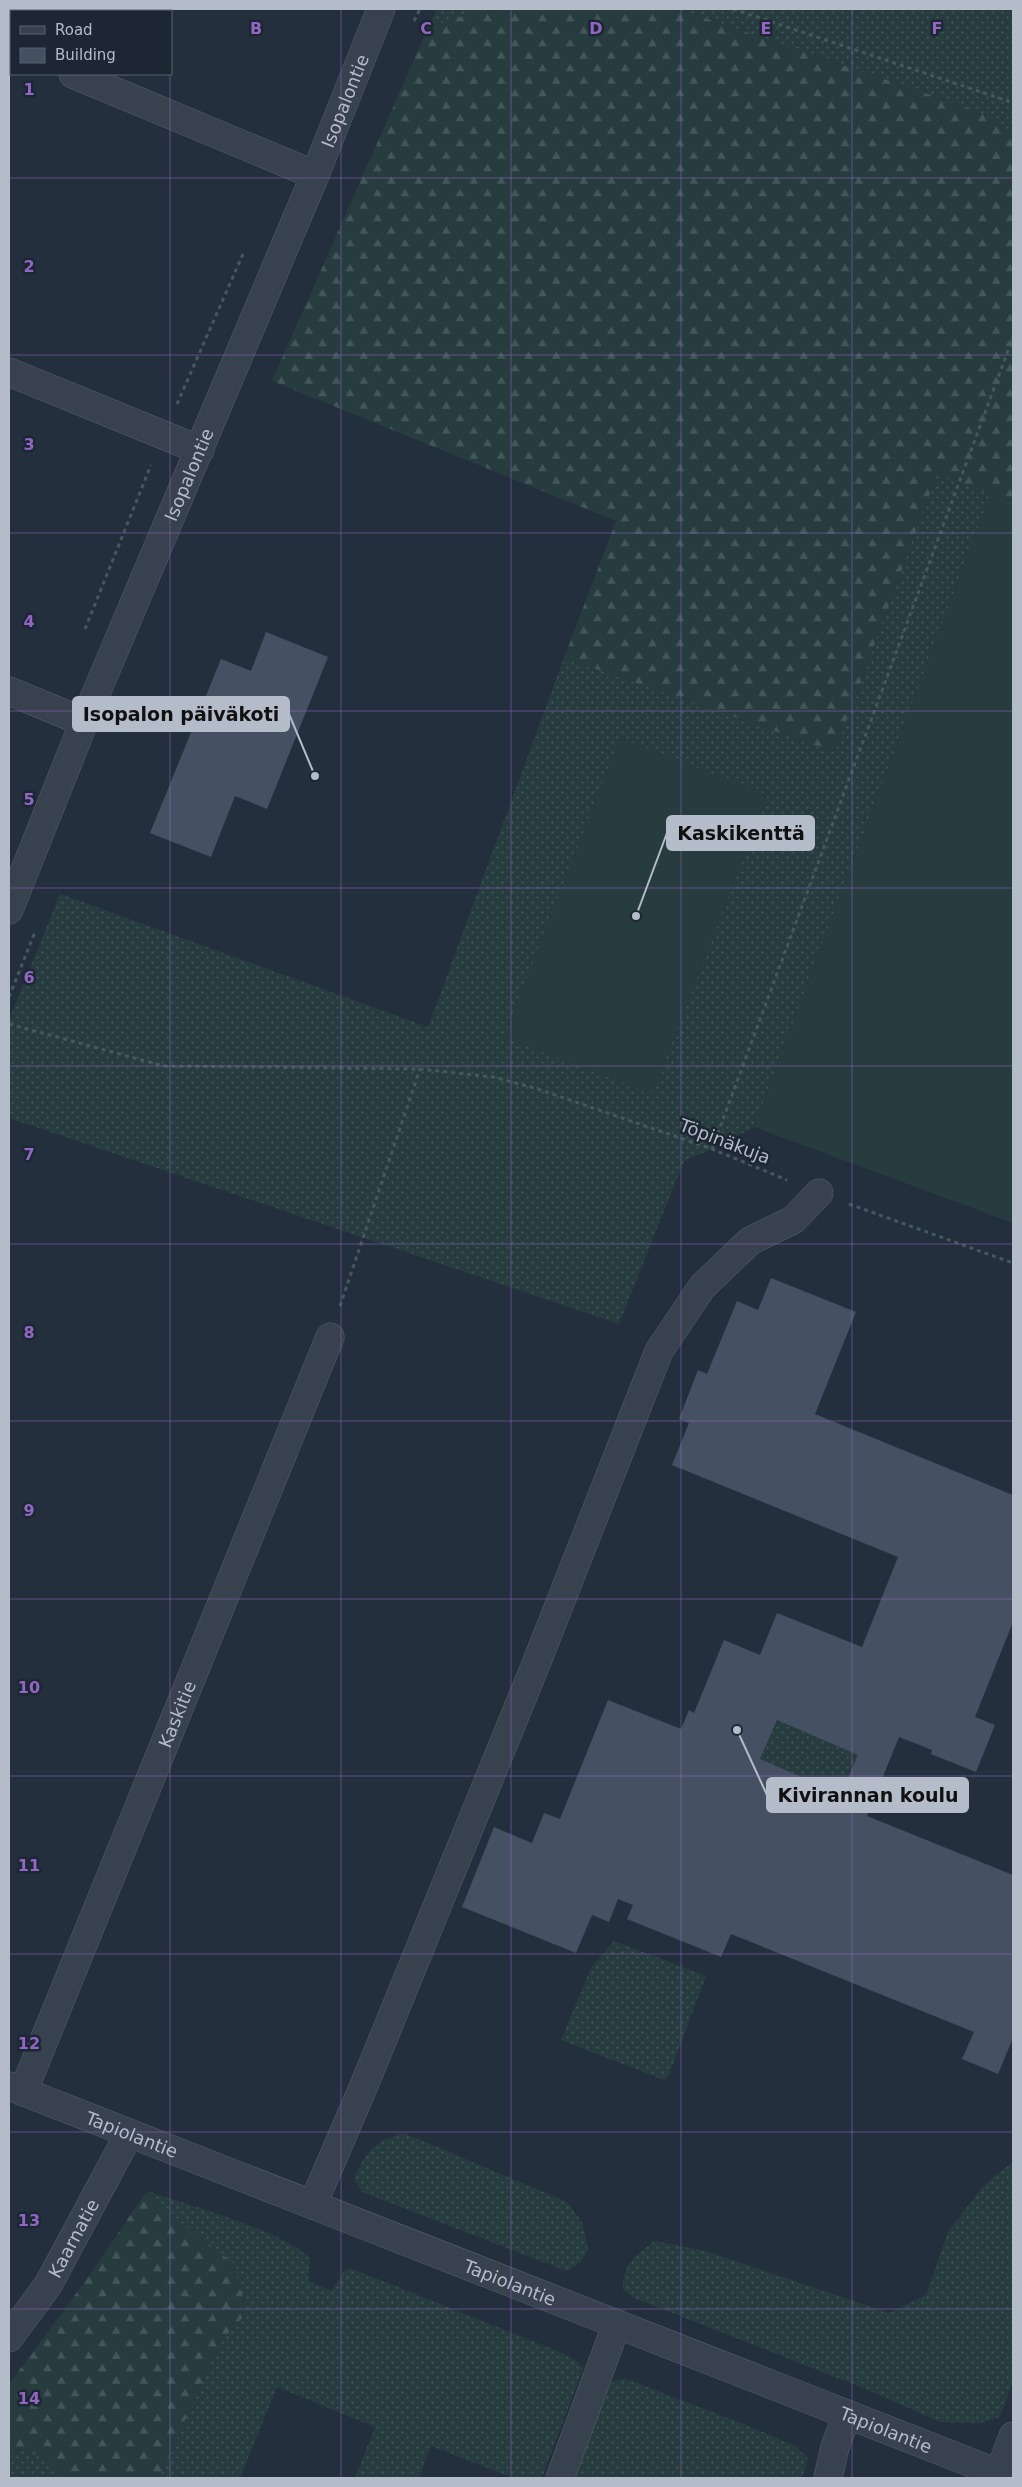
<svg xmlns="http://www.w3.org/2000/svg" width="1022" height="2487" font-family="'DejaVu Sans',sans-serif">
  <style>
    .grass { fill: url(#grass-dots) }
    .forest { fill: url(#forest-firs) }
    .garden { fill: #263c3f }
    .building { fill: #455162; fill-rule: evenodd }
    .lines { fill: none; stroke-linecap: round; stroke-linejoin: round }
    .minor-casing { stroke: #565f6c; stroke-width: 29 }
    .path { stroke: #44595c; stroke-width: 3; stroke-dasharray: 4 4; stroke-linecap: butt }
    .minor { stroke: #38414e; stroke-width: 28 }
    .grid { fill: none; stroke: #9266c3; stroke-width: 1; stroke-opacity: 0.55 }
    .labels { text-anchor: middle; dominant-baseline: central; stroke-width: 5; stroke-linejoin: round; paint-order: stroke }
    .street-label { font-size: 18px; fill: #b4bcc9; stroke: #1d2633 }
    .grid-label { font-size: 16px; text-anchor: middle; font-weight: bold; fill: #9266c3; stroke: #1d2633; stroke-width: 5; stroke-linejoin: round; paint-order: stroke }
    .leader { fill: none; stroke: #b4bcc9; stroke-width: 2 }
    .callout-dot { fill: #b4bcc9; stroke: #1d2633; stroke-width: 2 }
    .callout { fill: #b4bcc9; stroke: #b4bcc9; stroke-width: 2 }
    .callout-label { font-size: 19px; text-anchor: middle; font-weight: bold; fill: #111 }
  </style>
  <defs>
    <pattern id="grass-dots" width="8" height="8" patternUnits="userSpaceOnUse" patternTransform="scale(1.25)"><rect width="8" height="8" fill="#263c3f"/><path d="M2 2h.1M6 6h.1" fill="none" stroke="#435659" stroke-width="1.8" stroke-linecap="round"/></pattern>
    <pattern id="forest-firs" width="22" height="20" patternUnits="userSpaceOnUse" patternTransform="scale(1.25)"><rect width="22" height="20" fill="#263c3f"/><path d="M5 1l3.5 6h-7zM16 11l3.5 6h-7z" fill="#435659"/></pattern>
  </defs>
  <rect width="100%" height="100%" fill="#242f3e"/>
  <!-- grass -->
  <g class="grass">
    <polygon points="437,9 482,9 428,28"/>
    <polygon points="678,9 1013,9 1013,135 978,111"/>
    <polygon points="937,473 991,493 754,1127 712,1149 684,1161 619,1324 9,1118 9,1020 60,894 428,1027 564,658 835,752"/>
    <polygon points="777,1720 858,1755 841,1794 760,1759"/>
    <polygon points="614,1941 706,1976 669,2075 664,2080 561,2040 591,1968"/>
    <path d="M404,2133L567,2202L582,2222L588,2249L580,2263L566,2271L362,2192L354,2180C364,2152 375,2141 404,2133Z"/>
    <path d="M1013,2162V2381L1000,2417L981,2423L940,2422L873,2392L637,2299L623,2290C622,2263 635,2258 654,2241L706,2251L889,2313L926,2295L948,2232L985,2184Z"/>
    <path d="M147,2191C185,2204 287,2232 310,2259L308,2281L332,2291L344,2271L350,2268L560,2352L576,2361L583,2368L542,2478H513L431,2446L419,2478H355L375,2427L277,2387L240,2478H159L220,2342L247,2313L177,2219Z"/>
    <polygon points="624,2378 754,2428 795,2446 808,2458 802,2478 571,2478 599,2407 611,2383"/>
    <polygon points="17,2449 49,2459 64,2478 9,2478 9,2456"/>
  </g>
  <!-- forest -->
  <g class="forest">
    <polygon points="482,9 678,9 978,111 1013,135 1013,501 937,474 835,752 564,658 616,521 272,381 428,28"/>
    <polygon points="147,2191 177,2219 234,2264 247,2313 220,2342 159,2478 64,2478 49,2459 17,2449 9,2456 9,2384 86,2280"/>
  </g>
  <!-- garden -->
  <g class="garden">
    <polygon points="991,493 1013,501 1013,1223 754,1127"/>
    <polygon points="620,738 768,795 652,1094 504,1037"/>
  </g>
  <!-- building -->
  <g class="building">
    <polygon points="266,632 328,657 267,809 235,796 211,857 150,833 221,659 251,671"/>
    <path d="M771,1278L856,1312L815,1414L1013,1495V1622L975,1717L995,1725L976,1772L931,1754L932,1750L899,1737L867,1816L1013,1875V2038L998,2074L962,2059L974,2032L731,1934L721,1957L627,1919L633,1905L618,1899L609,1922L592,1915L576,1953L462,1907L494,1827L532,1843L544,1813L560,1819L608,1700L681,1729L689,1710L694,1713L724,1640L760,1655L777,1613L862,1647L898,1557L672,1465L689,1423L679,1419L698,1370L707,1374L737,1301L758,1310ZM777,1720L858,1755L841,1794L760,1759Z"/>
  </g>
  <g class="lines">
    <!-- minor casing -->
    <g class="minor-casing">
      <g id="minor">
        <polyline points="9,47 11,48"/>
        <polyline points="73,74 315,175"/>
        <polyline points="9,372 200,450"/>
        <polyline points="9,691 84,722"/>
        <path id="s1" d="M9,910L84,722L315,175L381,9"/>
        <path id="s2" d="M9,2086L1010,2478"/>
        <path id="s3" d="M23,2092L330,1337"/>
        <polyline points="313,2204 365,2083 536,1664 659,1351 702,1287 750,1241 793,1220 819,1193"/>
        <path id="s4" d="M9,2338L48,2285L129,2134"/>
        <polyline points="999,2474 1013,2436"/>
        <polyline points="560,2478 616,2326"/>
        <polyline points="828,2478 835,2447 847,2414"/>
      </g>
    </g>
    <!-- path -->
    <g class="path">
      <polyline points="733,9 1008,101 1013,105"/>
      <polyline points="414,21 420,9"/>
      <polyline points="177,404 243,254"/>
      <polyline points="85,629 151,465"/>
      <polyline points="9,997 35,932"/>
      <polyline points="9,1024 164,1066 420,1069 493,1077 538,1089 712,1149 787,1180"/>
      <polyline points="712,1149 1013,337"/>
      <polyline points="849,1204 1013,1263"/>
      <polyline points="340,1306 420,1069"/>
    </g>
    <!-- minor -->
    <use href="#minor" class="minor"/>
  </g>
  <!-- grid -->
  <path class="grid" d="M170,9V11M341,9V2478M511,9V2478M681,9V2478M852,9V2478M170,74V2478M9,178H1013M9,355H1013M9,533H1013M9,711H1013M9,888H1013M9,1066H1013M9,1244H1013M9,1421H1013M9,1599H1013M9,1776H1013M9,1954H1013M9,2132H1013M9,2309H1013"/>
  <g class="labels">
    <!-- street labels -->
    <g class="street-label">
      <text stroke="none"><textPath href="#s1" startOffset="876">Isopalontie</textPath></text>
      <text stroke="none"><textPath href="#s1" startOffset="471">Isopalontie</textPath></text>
      <text transform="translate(725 1141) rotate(21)">Töpinäkuja</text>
      <text stroke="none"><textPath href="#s3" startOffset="408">Kaskitie</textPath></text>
      <text stroke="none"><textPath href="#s2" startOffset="132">Tapiolantie</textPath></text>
      <text stroke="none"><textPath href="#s4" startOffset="119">Kaarnatie</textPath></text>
      <text stroke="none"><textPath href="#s2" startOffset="538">Tapiolantie</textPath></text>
      <text stroke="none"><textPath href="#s2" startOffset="942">Tapiolantie</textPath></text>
    </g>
  </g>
  <g class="grid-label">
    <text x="256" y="34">B</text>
    <text x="426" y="34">C</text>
    <text x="596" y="34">D</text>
    <text x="766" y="34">E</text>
    <text x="937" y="34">F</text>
    <text x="29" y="95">1</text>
    <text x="29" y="272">2</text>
    <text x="29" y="450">3</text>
    <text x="29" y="627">4</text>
    <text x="29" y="805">5</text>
    <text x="29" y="983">6</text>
    <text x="29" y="1160">7</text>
    <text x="29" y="1338">8</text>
    <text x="29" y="1516">9</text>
    <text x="29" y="1693">10</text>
    <text x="29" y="1871">11</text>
    <text x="29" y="2049">12</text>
    <text x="29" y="2226">13</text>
    <text x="29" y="2404">14</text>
  </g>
  <!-- callouts -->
  <path class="leader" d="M315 776L289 714M636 916L667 833M737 1730L767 1795"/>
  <g class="callout-dot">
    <circle cx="315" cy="776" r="5"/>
    <circle cx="636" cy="916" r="5"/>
    <circle cx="737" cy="1730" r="5"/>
  </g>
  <g class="callout">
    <rect x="73" y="697" width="216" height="34" rx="5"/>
    <rect x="667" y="816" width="147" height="34" rx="5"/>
    <rect x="767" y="1778" width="201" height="34" rx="5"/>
  </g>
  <g class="callout-label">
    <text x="181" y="721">Isopalon päiväkoti</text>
    <text x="741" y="840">Kaskikenttä</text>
    <text x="868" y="1802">Kivirannan koulu</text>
  </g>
  <!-- border -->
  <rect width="1022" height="2487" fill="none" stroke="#b4bcc9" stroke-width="20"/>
  <!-- legend -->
  <rect x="10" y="10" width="162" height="65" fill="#1d2633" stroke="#59626f"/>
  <rect x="20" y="26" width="25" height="8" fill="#38414e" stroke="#59626f"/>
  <text x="55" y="35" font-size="15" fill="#b4bcc9">Road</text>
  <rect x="20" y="48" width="25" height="15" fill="#455162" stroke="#59626f"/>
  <text x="55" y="60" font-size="15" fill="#b4bcc9">Building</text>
</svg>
